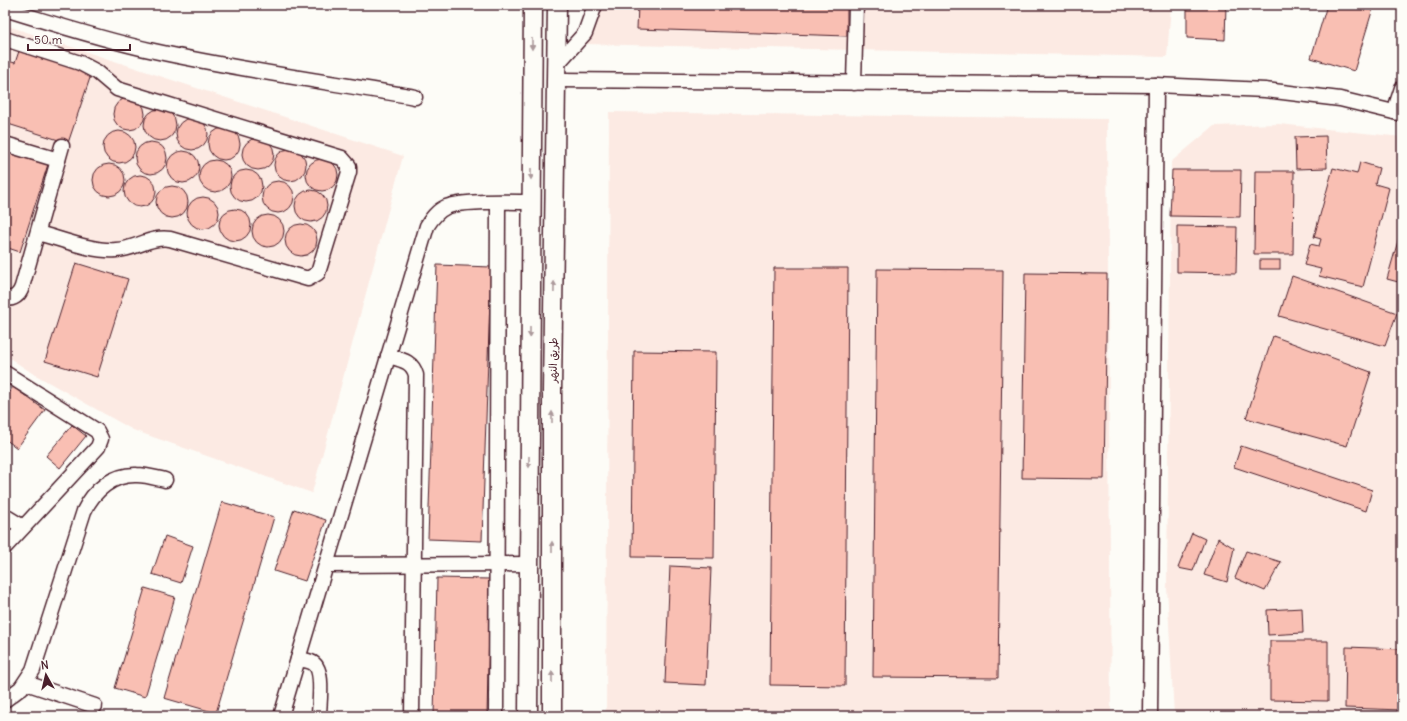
<svg xmlns="http://www.w3.org/2000/svg" width="1407" height="721" font-family="Delius,'Playpen Sans Arabic',sans-serif">
  <style>
    .built { fill: #fceae3 }
    .building { fill: #f9bfb3; stroke: #4a1f2b }
    .lines { fill: none; stroke-linecap: round; stroke-linejoin: round }
    .minor-casing { stroke: #4a1f2b; stroke-width: 17 }
    .major-casing { stroke: #4a1f2b; stroke-width: 21 }
    .minor { stroke: #fdfcf7; stroke-width: 14 }
    .major { stroke: #fdfcf7; stroke-width: 18 }
    .oneway { fill: #ac999b }
    .labels { text-anchor: middle; dominant-baseline: central; stroke-width: 3; stroke-linejoin: round; paint-order: stroke }
    .street-label { font-size: 11px; fill: #4a1f2b; stroke: #fdfcf7 }
  </style>
  <rect width="100%" height="100%" fill="#fdfcf7"/>
  <filter id="ink" filterUnits="userSpaceOnUse"><feTurbulence type="fractalNoise" baseFrequency=".025" numOctaves="2"/><feDisplacementMap in="SourceGraphic" scale="8" xChannelSelector="R" yChannelSelector="G"/><feConvolveMatrix kernelMatrix="1 2 1 2 8 2 1 2 1" color-interpolation-filters="sRGB"/></filter>
  <g filter="url(#ink)">
    <!-- built -->
    <g class="built">
      <polygon points="586,5 1171,5 1167,57 584,44"/>
      <polygon points="5,25 403,156 312,493 133,430 32,373 5,355"/>
      <polygon points="609,112 1107,119 1111,716 606,716"/>
      <polygon points="1279,124 1402,137 1402,716 1174,716 1167,587 1171,162 1214,126"/>
    </g>
    <!-- building -->
    <g class="building">
      <polygon points="638,5 847,5 847,36 637,29"/>
      <polygon points="1187,5 1226,5 1225,40 1187,38"/>
      <polygon points="1327,5 1374,5 1354,71 1311,58"/>
      <polygon points="20,48 92,72 68,143 5,123 5,60 15,63"/>
      <circle cx="129" cy="114" r="16"/>
      <circle cx="160" cy="125" r="16"/>
      <circle cx="192" cy="134" r="16"/>
      <circle cx="224" cy="144" r="16"/>
      <circle cx="119" cy="147" r="16"/>
      <polygon points="1326,136 1327,168 1296,169 1295,137"/>
      <circle cx="258" cy="154" r="16"/>
      <circle cx="151" cy="158" r="16"/>
      <polygon points="5,144 50,158 20,252 5,247"/>
      <circle cx="290" cy="165" r="16"/>
      <circle cx="183" cy="167" r="16"/>
      <circle cx="322" cy="175" r="16"/>
      <circle cx="215" cy="176" r="16"/>
      <polygon points="1360,162 1379,168 1375,184 1389,188 1363,287 1319,276 1321,269 1304,265 1310,244 1319,246 1321,239 1314,237 1333,168 1357,174"/>
      <circle cx="109" cy="180" r="16"/>
      <circle cx="246" cy="186" r="16"/>
      <polygon points="1172,170 1241,170 1240,217 1170,216"/>
      <polygon points="1255,171 1294,171 1293,254 1254,254"/>
      <circle cx="140" cy="191" r="16"/>
      <circle cx="278" cy="197" r="16"/>
      <circle cx="172" cy="202" r="16"/>
      <circle cx="311" cy="206" r="16"/>
      <circle cx="203" cy="213" r="16"/>
      <circle cx="235" cy="225" r="16"/>
      <circle cx="268" cy="231" r="16"/>
      <circle cx="301" cy="240" r="16"/>
      <polygon points="1177,226 1237,227 1236,273 1177,272"/>
      <polygon points="1402,227 1402,283 1387,279"/>
      <rect x="1260" y="260" width="20" height="9"/>
      <polygon points="76,263 128,279 97,377 45,361"/>
      <polygon points="437,265 491,267 482,541 428,539"/>
      <polygon points="774,268 848,268 845,686 770,685"/>
      <polygon points="877,269 1003,270 998,678 873,677"/>
      <polygon points="1025,273 1107,274 1104,479 1022,478"/>
      <polygon points="1292,276 1397,313 1385,346 1279,316"/>
      <polygon points="1273,336 1371,372 1347,446 1246,418"/>
      <polygon points="634,351 716,352 714,558 632,557"/>
      <polygon points="13,387 45,410 17,448 5,439 5,397"/>
      <polygon points="72,425 86,436 60,468 46,456"/>
      <polygon points="1241,446 1372,490 1366,511 1234,467"/>
      <polygon points="222,502 274,517 216,713 164,698"/>
      <polygon points="294,509 326,520 305,581 274,571"/>
      <polygon points="1192,533 1205,539 1193,571 1178,568"/>
      <polygon points="165,536 193,546 181,583 152,574"/>
      <polygon points="1218,538 1234,548 1227,582 1204,575"/>
      <polygon points="1246,551 1281,562 1265,591 1235,578"/>
      <polygon points="670,566 711,568 706,685 665,683"/>
      <polygon points="437,578 490,579 487,716 434,716"/>
      <polygon points="145,588 175,597 145,697 115,688"/>
      <polygon points="1302,608 1303,633 1268,635 1267,610"/>
      <polygon points="1270,641 1328,641 1328,701 1270,700"/>
      <polygon points="1346,647 1402,649 1402,710 1345,708"/>
    </g>
    <g class="lines">
      <!-- minor casing -->
      <g class="minor-casing">
        <g id="minor">
          <path d="M5,9C54,24 104,40 154,51C240,70 328,82 415,97"/>
          <path d="M5,39L80,63L97,72L117,89L342,158L349,166V172L318,273L308,279L170,239C150,236 136,249 116,250C93,252 61,239 38,233"/>
          <polyline points="557,64 585,33 595,5"/>
          <polyline points="557,80 1156,85 1265,90 1340,99 1402,114"/>
          <polyline points="854,83 856,5"/>
          <polyline points="1394,112 1402,88"/>
          <polyline points="5,144 58,160"/>
          <path d="M5,299C14,299 19,296 22,287L62,146"/>
          <path d="M388,356C402,360 412,361 416,375L412,716"/>
          <polyline points="5,373 97,431 101,439 98,447 5,547"/>
          <polyline points="5,516 23,527"/>
          <polyline points="326,565 529,564"/>
          <path d="M298,659C302,660 307,660 311,662C325,667 319,703 319,716"/>
          <polyline points="26,683 95,706"/>
          <path d="M5,700L21,688L33,670L84,511C94,490 113,474 137,475C146,475 156,478 165,480"/>
          <path d="M281,716L427,226C432,218 437,211 446,207C462,200 512,202 531,202"/>
          <polyline points="496,716 498,203"/>
          <polyline points="1150,716 1156,85"/>
        </g>
      </g>
      <!-- major casing -->
      <g class="major-casing">
        <g id="major">
          <polyline points="528,716 533,5"/>
          <polyline points="552,716 552,391 557,5"/>
        </g>
      </g>
      <!-- minor -->
      <use href="#minor" class="minor"/>
      <!-- major -->
      <use href="#major" class="major"/>
    </g>
    <!-- one-way arrows -->
    <defs><path id="oneway-solid" d="M-6-.8H1V-3.2L6.5 0L1 3.2V.8H-6Z"/></defs>
    <g class="oneway">
      <use href="#oneway-solid" transform="translate(532 44) rotate(90)"/>
      <use href="#oneway-solid" transform="translate(531 174) rotate(90)"/>
      <use href="#oneway-solid" transform="translate(554 287) rotate(-89)"/>
      <use href="#oneway-solid" transform="translate(530 332) rotate(90)"/>
      <use href="#oneway-solid" transform="translate(552 417) rotate(-90)"/>
      <use href="#oneway-solid" transform="translate(529 462) rotate(90)"/>
      <use href="#oneway-solid" transform="translate(552 547) rotate(-90)"/>
      <use href="#oneway-solid" transform="translate(552 677) rotate(-90)"/>
    </g>
  </g>
  <g class="labels">
    <!-- street labels -->
    <g class="street-label">
      <text transform="translate(553 360) rotate(-89)">طريق النهر</text>
    </g>
  </g>
  <!-- margin -->
  <rect width="1407" height="721" fill="none" stroke="#fdfcf7" stroke-width="20"/>
  <rect x="10" y="10" width="1387" height="701" fill="none" stroke="#4a1f2b" stroke-width="1.5" filter="url(#ink)"/>
  <!-- north arrow -->
  <g transform="translate(46 675) rotate(352)" stroke="#fdfcf7" stroke-width="3" paint-order="stroke">
  <path d="M0-3L7 15L0 10L-7 15Z" fill="#4a1f2b"/>
  <text y="-6" font-size="11" font-weight="bold" text-anchor="middle" fill="#4a1f2b">N</text>
  </g>
  <!-- scale -->
  <path d="M28 44v6h102v-6" fill="none" stroke="#4a1f2b" stroke-width="2"/>
  <text x="34" y="44" font-size="12" fill="#4a1f2b" stroke="#fdfcf7" stroke-width="3" paint-order="stroke">50 m</text>
</svg>
